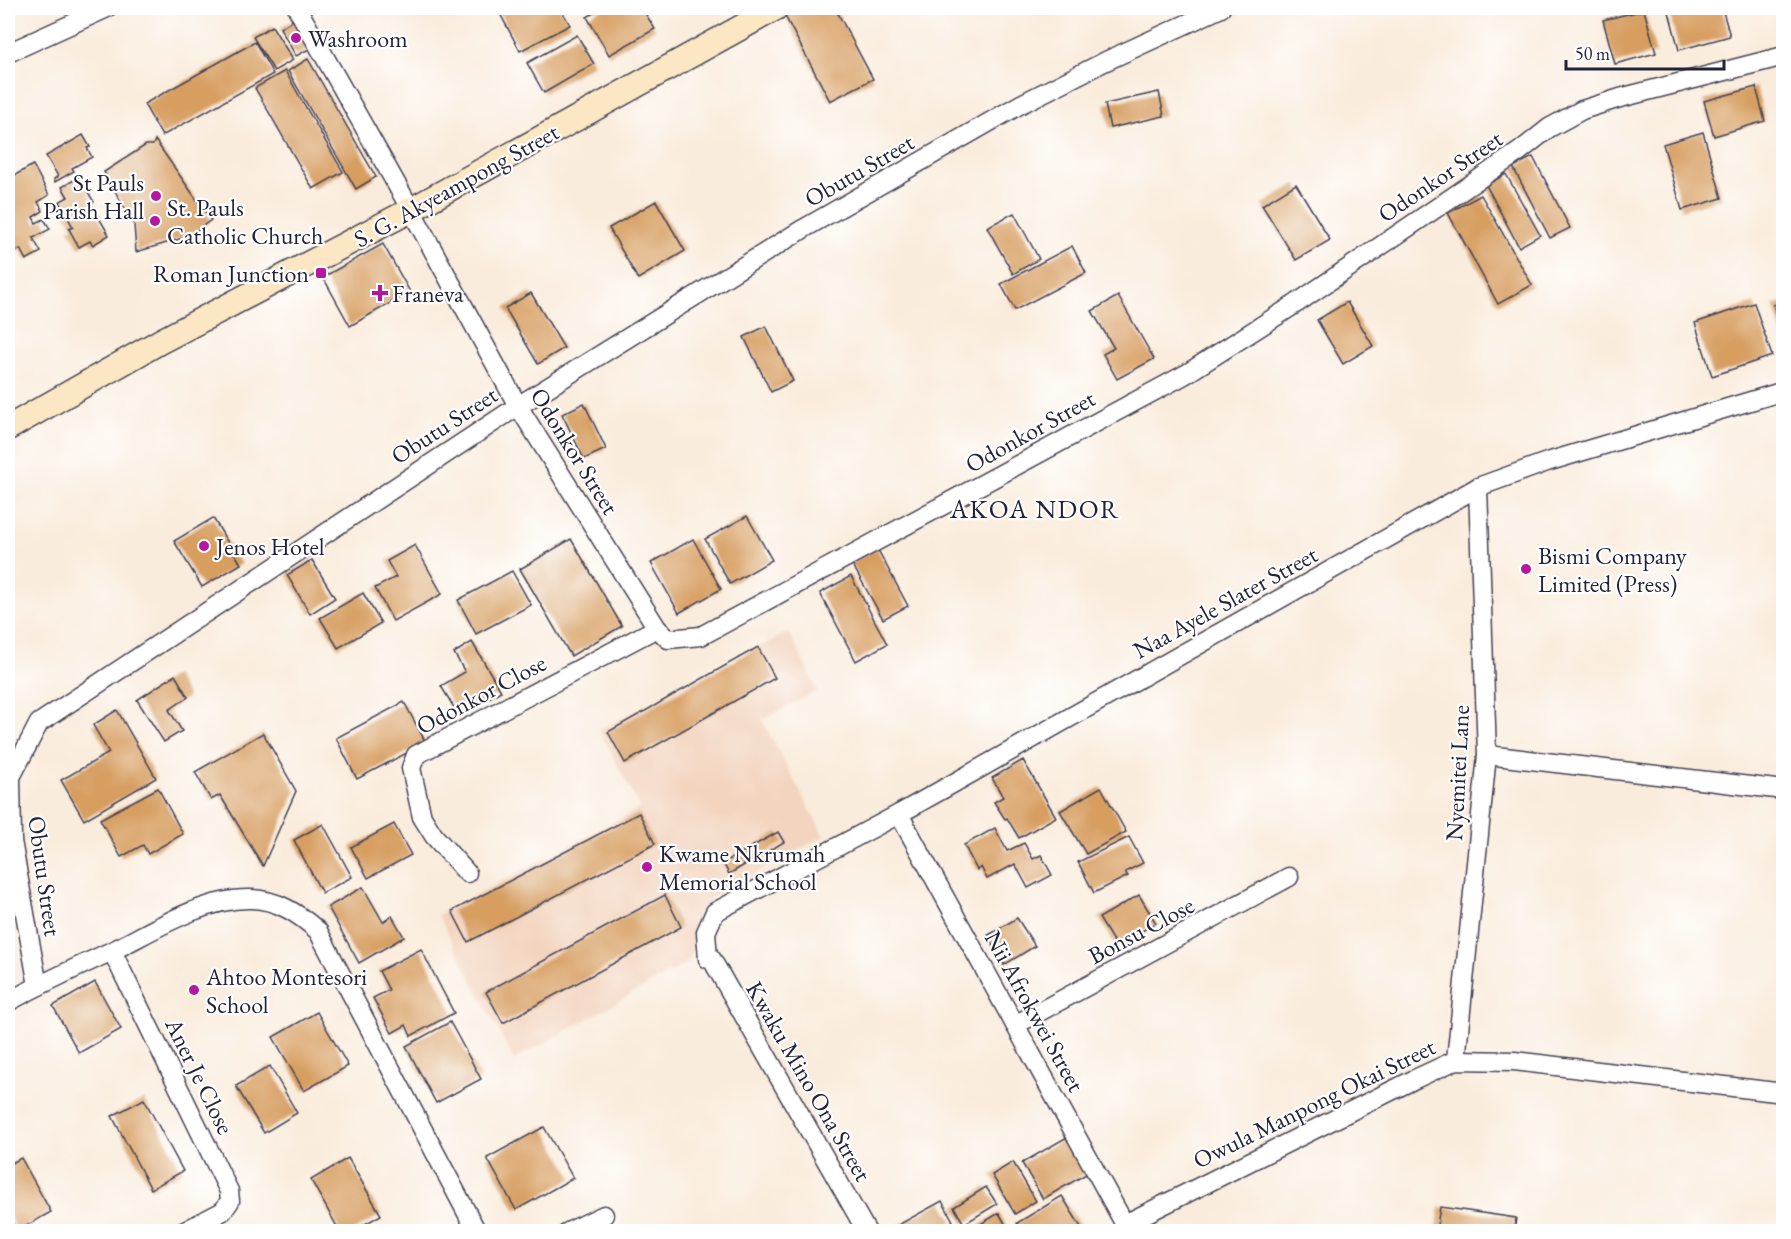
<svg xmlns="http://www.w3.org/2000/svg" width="1791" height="1239" font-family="'EB Garamond',serif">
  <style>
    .built { fill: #f3d4be }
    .building { fill: #d79e61 }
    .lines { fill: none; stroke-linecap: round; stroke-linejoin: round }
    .street-casing { stroke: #424053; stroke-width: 21 }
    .secondary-casing { stroke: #424053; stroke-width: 27 }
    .street { stroke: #fff; stroke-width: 18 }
    .secondary { stroke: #fbe7c3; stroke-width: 24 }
    .poi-dot { fill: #b5179e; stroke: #fff; stroke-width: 2 }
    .labels { text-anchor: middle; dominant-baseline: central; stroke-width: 4.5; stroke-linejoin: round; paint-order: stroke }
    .poi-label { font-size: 24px; fill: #22223b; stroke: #fff; text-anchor: start }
    .street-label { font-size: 24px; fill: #22223b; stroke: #fff }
    .neighbourhood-label { font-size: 26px; letter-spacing: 1.5px; fill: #22223b; stroke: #fff }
  </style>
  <rect width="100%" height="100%" fill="#fff"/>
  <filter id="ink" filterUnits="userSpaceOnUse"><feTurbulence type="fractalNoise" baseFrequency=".0167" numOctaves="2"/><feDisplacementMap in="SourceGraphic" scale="12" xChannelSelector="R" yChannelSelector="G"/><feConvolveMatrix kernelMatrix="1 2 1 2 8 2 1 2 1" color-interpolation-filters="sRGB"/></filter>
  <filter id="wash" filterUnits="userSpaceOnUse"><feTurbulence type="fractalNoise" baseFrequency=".008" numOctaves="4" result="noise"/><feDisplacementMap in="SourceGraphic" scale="24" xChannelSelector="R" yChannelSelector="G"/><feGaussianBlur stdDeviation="1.35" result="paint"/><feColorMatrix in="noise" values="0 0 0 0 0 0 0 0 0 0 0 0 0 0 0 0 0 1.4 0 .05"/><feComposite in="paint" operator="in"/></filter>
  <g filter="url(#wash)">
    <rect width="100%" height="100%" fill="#f9ecdc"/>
    <!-- built -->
    <polygon class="built" points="789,632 818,691 762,720 824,836 709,899 689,962 514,1060 438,915 640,808 599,730"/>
    <g id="blocks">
      <!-- building -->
      <g class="building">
        <polygon points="497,8 560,8 570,25 520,51"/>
        <polygon points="603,8 642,8 655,29 609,55 587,17"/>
        <polygon points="802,8 835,8 873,79 830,101 785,16"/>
        <polygon points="1668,8 1722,8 1730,36 1679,50"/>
        <polygon points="1644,10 1656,53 1615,64 1603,20"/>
        <polygon points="295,19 311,48 296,56 280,28"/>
        <polygon points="272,26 293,60 274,71 253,37"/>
        <polygon points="577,35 594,64 544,93 527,63"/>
        <polygon points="255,42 273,74 162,136 144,104"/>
        <polygon points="308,59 376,177 356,189 288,71"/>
        <polygon points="285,71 343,172 313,189 255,88"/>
        <polygon points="1756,87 1765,121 1714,136 1704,101"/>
        <polygon points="1159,92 1164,116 1110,128 1105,104"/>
        <polygon points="1703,132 1722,198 1682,210 1663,144"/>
        <polygon points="83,135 90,147 87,148 92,157 72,168 74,171 55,182 54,179 58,176 46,156"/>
        <polygon points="155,140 211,220 187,237 136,252 134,224 104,172 146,145 153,145"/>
        <polygon points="1533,157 1570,228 1550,238 1513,167"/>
        <polygon points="33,165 49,195 38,202 43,211 33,217 36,223 44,219 50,229 33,238 41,252 26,260 20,249 8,256 8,179"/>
        <polygon points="1506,174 1540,235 1519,247 1486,185"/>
        <polygon points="79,177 94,202 91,204 109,235 93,245 90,241 79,247 69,229 73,227 59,202 68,197 62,187"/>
        <polygon points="1296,184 1330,240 1296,260 1262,205"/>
        <polygon points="1481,195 1532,285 1498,304 1448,213"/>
        <polygon points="656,201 685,251 638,279 609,228"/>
        <polygon points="1014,213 1039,259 1013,274 987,227"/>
        <polygon points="383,244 410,292 350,326 323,277"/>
        <polygon points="1072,246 1086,273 1015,310 1001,284"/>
        <polygon points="531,293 564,348 538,364 505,308"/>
        <polygon points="1118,296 1154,359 1117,379 1103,354 1114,348 1092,311"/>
        <polygon points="1347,302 1373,346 1343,364 1317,320"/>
        <polygon points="1784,302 1784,337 1783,337 1773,305"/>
        <polygon points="1754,303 1772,356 1712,376 1695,323"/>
        <polygon points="766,326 793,381 771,392 744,337"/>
        <polygon points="584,403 606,449 584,459 562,414"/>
        <polygon points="747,516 772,560 730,584 705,539"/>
        <polygon points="213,518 241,564 202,587 174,541"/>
        <polygon points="571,539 622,626 571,656 520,569"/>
        <polygon points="693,539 721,589 679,613 651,563"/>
        <polygon points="415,545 442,594 393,621 375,588 396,577 387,561"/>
        <polygon points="877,548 908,606 883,619 851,562"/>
        <polygon points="312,560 335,598 310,614 287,575"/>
        <polygon points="512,571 531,605 476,634 458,600"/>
        <polygon points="851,576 887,644 856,661 820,593"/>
        <polygon points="363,593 381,623 338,648 320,618"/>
        <polygon points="472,642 501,691 459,716 441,686 465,672 454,653"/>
        <polygon points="758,647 775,678 625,763 608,732"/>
        <polygon points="175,675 188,697 169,710 182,731 164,742 137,700"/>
        <polygon points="404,702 426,743 357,779 336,738"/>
        <polygon points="117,710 156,778 84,820 61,780 109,753 93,725"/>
        <polygon points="263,733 296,791 263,866 220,795 211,800 195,772"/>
        <polygon points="1023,760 1056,817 1019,838 1007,818 1005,819 994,802 1003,797 992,778"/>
        <polygon points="1101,787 1126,832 1086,854 1060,811"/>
        <polygon points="158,788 183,834 148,854 143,845 121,857 100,819"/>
        <polygon points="639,813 655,844 468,942 452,911"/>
        <polygon points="323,824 352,877 322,893 294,840"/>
        <polygon points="394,824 411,855 368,878 351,847"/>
        <polygon points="995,828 1007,851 1024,843 1033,859 1041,855 1052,875 1028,888 1015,864 987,879 981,867 977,870 964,845"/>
        <polygon points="778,832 784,842 729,874 723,863"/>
        <polygon points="1129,837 1143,863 1125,872 1128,876 1094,893 1078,862"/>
        <polygon points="363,887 383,922 392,916 404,937 359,963 328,907"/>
        <polygon points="665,895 681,927 503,1023 486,992"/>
        <polygon points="1139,895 1156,923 1116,946 1099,918"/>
        <polygon points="1017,918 1035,946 1004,965 987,936"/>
        <polygon points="421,949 454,1013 411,1036 406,1025 392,1033 373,998 389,990 379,971"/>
        <polygon points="95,982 121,1029 79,1053 53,1006"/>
        <polygon points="317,1012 348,1066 304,1091 273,1037"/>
        <polygon points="450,1022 481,1079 436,1103 406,1046"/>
        <polygon points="270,1066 297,1113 264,1133 236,1086"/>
        <polygon points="144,1099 183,1171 151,1189 112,1116"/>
        <polygon points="544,1127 573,1178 516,1210 487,1158"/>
        <polygon points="1067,1137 1088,1173 1043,1199 1022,1163"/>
        <polygon points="21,1158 51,1212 17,1231 8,1214 8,1165"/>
        <polygon points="348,1158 381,1215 351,1232 340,1232 311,1180"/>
        <polygon points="1013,1162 1036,1201 1015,1214 992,1175"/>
        <polygon points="986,1187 997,1204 964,1224 954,1207"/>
        <polygon points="1062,1196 1084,1232 1022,1232 1017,1223"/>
        <polygon points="942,1201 953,1221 935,1232 901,1232 898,1225"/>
        <polygon points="1440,1207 1516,1218 1514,1232 1436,1231"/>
        <polygon points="999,1213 1010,1232 967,1232"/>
      </g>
    </g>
  </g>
  <g filter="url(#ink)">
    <use href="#blocks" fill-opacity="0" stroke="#424053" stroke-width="1.5"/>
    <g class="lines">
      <!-- street casing -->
      <g class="street-casing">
        <g id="street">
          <polyline points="297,8 411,210 518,406 657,628 668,639 701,636 1186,374 1297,303 1520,151 1549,128 1582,110 1620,98 1784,56"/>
          <polyline points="8,53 107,8"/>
          <polyline points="1487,755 1784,790"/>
          <polyline points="899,814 1129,1232"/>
          <polyline points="467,873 434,836 422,817 411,768 416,755 657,628"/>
          <polyline points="112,951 229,1191 230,1201 223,1211 183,1232"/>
          <polyline points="38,986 12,841 11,777 39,723 518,406 803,229 1021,104 1106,61 1221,8"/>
          <path d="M8,1002C42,983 78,967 114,950C154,930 204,898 250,899C277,899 299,914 318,931L477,1232"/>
          <polyline points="1015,1025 1289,877"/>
          <polyline points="1456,1060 1487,755 1478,487"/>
          <polyline points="1125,1224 1415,1079 1456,1060 1514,1061 1784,1093"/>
          <polyline points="568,1232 604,1215"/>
          <polyline points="867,1232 711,958 708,959 706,932 715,912 899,814 1478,487 1547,462 1784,391"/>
        </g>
      </g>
      <!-- secondary casing -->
      <g class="secondary-casing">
        <polyline id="secondary" points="8,428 161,341 411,210 776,8"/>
      </g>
      <!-- street -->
      <use href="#street" class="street"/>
      <!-- secondary -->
      <use href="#secondary" class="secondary"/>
    </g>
  </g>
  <!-- markers -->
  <g class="poi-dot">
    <circle cx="296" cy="38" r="6"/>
    <circle cx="156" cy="196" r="6"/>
    <circle cx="155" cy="221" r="6"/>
    <rect x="315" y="267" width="12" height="12" rx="3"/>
    <path d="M377 284h6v6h6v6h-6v6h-6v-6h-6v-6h6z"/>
    <circle cx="204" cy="546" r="6"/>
    <circle cx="1526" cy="569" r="6"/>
    <circle cx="647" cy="867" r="6"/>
    <circle cx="194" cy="990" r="6"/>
  </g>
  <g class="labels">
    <!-- poi labels -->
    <g class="poi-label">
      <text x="308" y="38">Washroom</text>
      <text x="144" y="182" text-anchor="end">St Pauls<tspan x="144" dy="28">Parish Hall</tspan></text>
      <text x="167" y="207">St. Pauls<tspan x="167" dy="28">Catholic Church</tspan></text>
      <text x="309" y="273" text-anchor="end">Roman Junction</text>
      <text x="392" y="293">Franeva</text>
      <text x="216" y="546">Jenos Hotel</text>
      <text x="1538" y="555">Bismi Company<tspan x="1538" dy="28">Limited (Press)</tspan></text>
      <text x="659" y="853">Kwame Nkrumah<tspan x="659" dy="28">Memorial School</tspan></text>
      <text x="206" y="976">Ahtoo Montesori<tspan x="206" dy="28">School</tspan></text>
    </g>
    <!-- street labels -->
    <g class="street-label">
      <text transform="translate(859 170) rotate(-30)">Obutu Street</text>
      <text transform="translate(1440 176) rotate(-34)">Odonkor Street</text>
      <text transform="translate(456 185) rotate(-29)">S. G. Akyeampong Street</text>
      <text transform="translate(444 425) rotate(-33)">Obutu Street</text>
      <text transform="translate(1030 431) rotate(-29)">Odonkor Street</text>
      <text transform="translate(575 451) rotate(58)">Odonkor Street</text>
      <text transform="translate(1225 602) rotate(-29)">Naa Ayele Slater Street</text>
      <text transform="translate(481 694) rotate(-28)">Odonkor Close</text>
      <text transform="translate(1457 773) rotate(-87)">Nyemitei Lane</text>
      <text transform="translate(45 876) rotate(82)">Obutu Street</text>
      <text transform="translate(1141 930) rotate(-28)">Bonsu Close</text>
      <text transform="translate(1035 1011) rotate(61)">Nii Afrokwei Street</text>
      <text transform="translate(200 1076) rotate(64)">Aner Je Close</text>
      <text transform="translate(809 1081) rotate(60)">Kwaku Mino Ona Street</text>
      <text transform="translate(1314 1103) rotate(-26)">Owula Manpong Okai Street</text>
    </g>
    <!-- neighbourhood labels -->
    <g class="neighbourhood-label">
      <text x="1035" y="509">AKOA NDOR</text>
    </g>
  </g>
  <!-- margin -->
  <rect width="1791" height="1239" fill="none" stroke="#fff" stroke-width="30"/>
  <!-- scale -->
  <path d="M1566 60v9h158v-9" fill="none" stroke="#22223b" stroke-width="3"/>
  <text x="1575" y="60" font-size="18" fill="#22223b" stroke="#ffffff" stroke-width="4.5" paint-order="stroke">50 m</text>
</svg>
